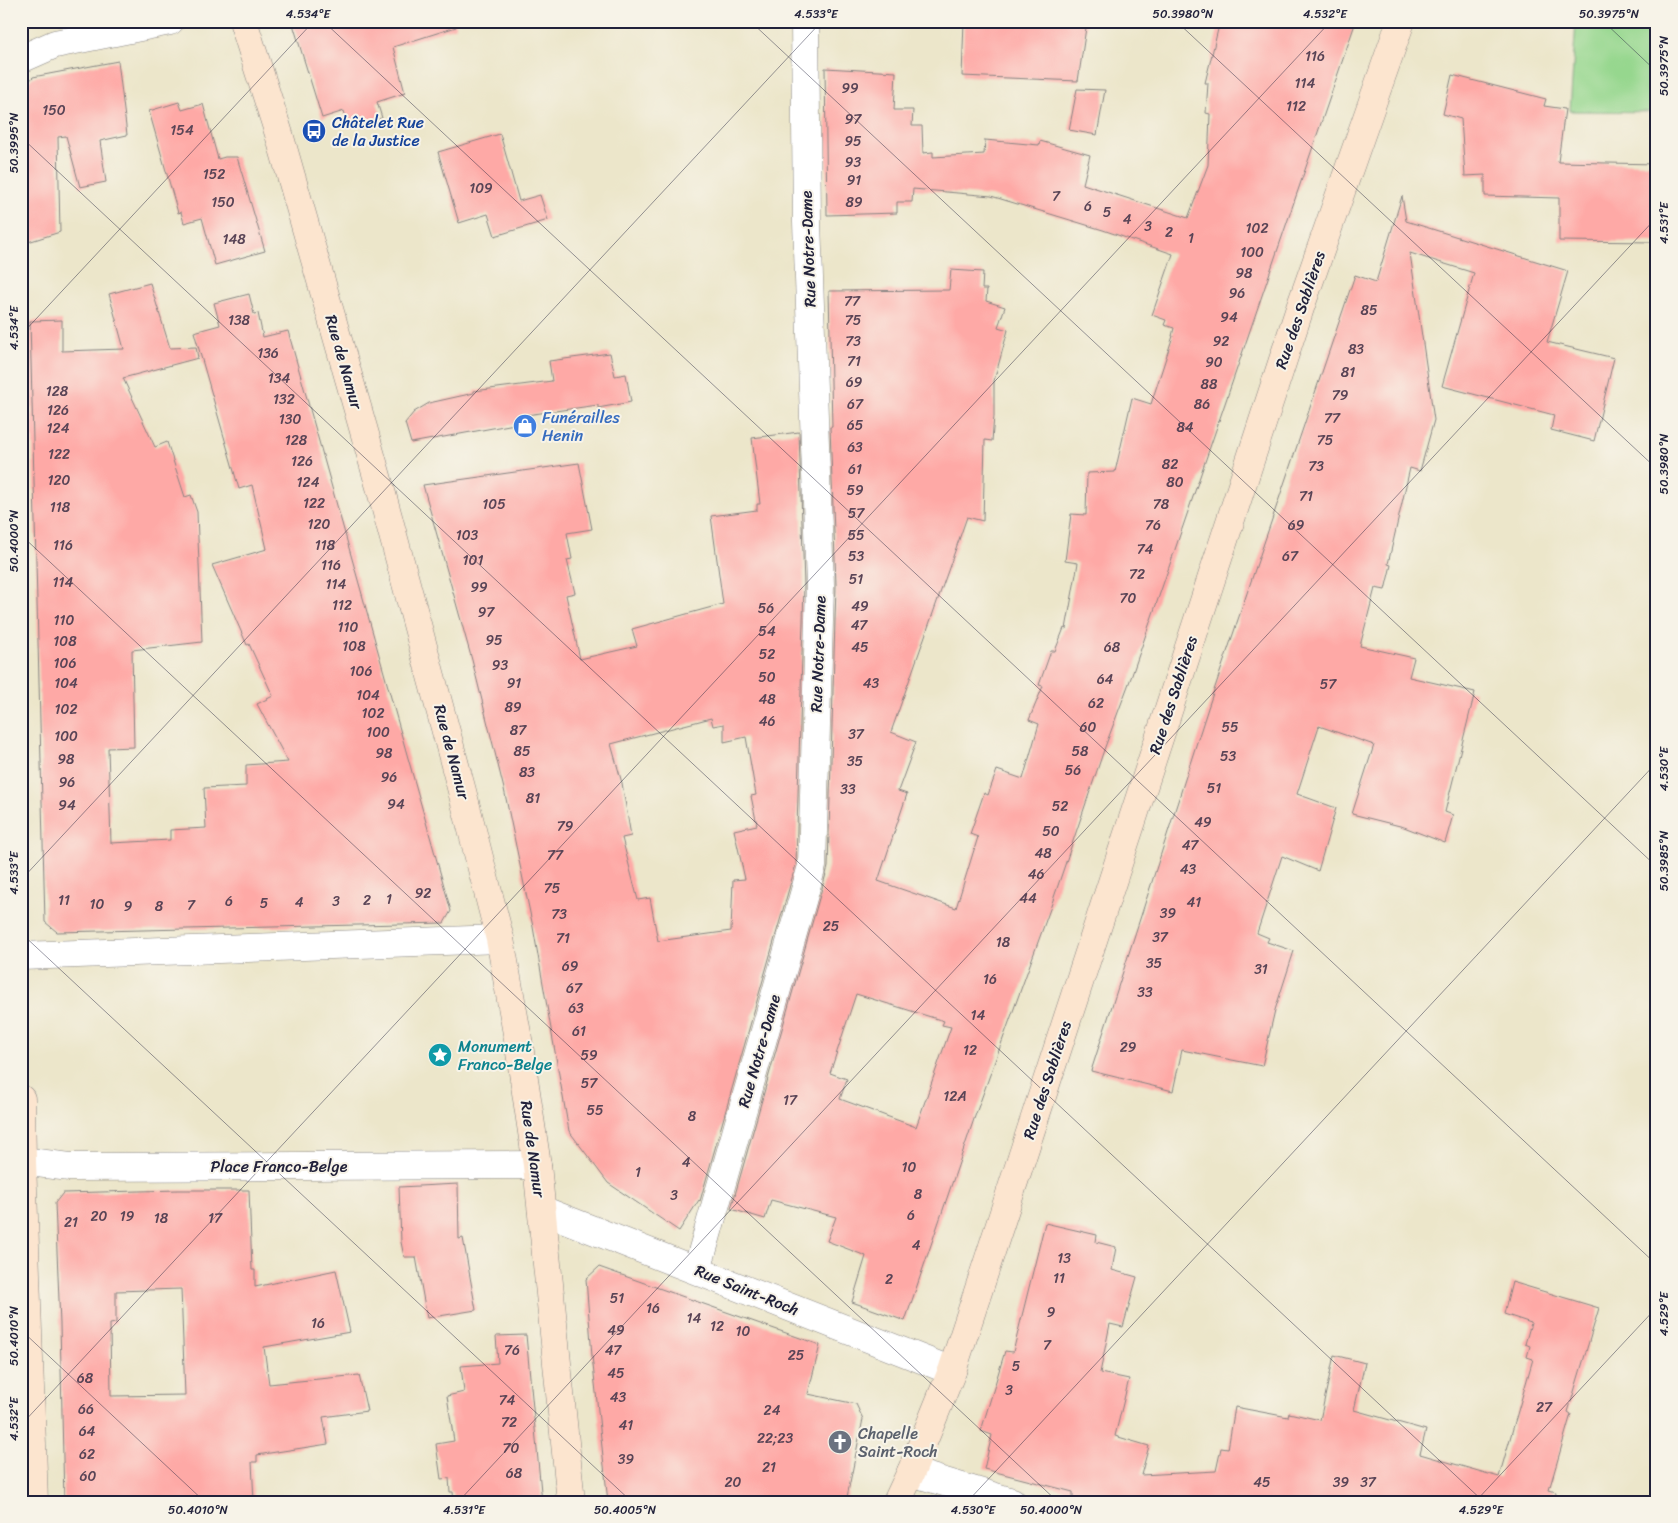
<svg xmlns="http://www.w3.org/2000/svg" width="1678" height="1523" font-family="Sriracha,sans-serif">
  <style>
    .green { fill: #96d78e; stroke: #5c7c64 }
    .building { fill: #fea9a6; fill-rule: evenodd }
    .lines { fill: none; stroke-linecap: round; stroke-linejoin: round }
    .street-casing { stroke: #878482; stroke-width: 29 }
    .secondary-casing { stroke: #878482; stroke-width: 29 }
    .street { stroke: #fff; stroke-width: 28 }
    .secondary { stroke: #fce5cf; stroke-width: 28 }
    .ticks { fill: none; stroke: #22223b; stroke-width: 1; stroke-opacity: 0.45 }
    .labels { text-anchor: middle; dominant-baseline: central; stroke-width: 4; stroke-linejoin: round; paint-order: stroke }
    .number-label { font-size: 14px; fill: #594456 }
    .transit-label { font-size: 16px; fill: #164399; stroke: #f7f3e8; text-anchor: start }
    .street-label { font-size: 16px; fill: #22223b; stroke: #f7f3e8 }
    .shop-label { font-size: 16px; fill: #366cbe; stroke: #f7f3e8; text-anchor: start }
    .culture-label { font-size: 16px; fill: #0d838f; stroke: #f7f3e8; text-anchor: start }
    .worship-label { font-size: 16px; fill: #5b616d; stroke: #f7f3e8; text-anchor: start }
    .neatline { fill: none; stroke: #22223b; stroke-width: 2 }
    .ticks-label { font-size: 12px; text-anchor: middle; fill: #22223b }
  </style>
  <rect width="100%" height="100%" fill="#f7f3e8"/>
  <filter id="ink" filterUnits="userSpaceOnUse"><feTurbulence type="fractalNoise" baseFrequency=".02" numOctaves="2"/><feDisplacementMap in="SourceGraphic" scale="10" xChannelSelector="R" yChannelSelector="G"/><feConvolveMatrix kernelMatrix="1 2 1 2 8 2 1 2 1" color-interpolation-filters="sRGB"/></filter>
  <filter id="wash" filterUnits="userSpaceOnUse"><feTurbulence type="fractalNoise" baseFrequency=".0096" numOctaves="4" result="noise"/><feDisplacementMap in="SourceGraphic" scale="20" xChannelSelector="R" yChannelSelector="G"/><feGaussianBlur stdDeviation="1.12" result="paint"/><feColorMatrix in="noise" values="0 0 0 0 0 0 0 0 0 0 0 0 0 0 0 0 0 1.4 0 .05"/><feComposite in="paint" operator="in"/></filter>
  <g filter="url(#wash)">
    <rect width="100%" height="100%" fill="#ece6ca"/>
    <!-- green -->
    <polygon class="green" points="1576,21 1657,21 1657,112 1570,111"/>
    <g id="blocks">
      <!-- building -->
      <g class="building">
        <polygon points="292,21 455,21 456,27 393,47 405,93 377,102 382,118 349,128 344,111 322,118"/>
        <polygon points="964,21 1087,21 1078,81 962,76"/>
        <path d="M1220,21H1356L1132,675L1105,747L1050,909L974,1119L905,1321L852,1302L866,1256L827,1241L836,1217L771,1200L765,1219L731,1209L828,867L836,585L830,427H832L829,291L949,290L951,270L983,272L982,289H987L986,301L1005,307L998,327L1008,330L994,381V416L992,441L985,440L983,521L967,517L891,732L916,742L898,791L907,794L878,881L956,908L978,837L970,834L984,793L988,795L997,770L1023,779L1039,724L1029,720L1043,686L1039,685L1051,651H1055L1064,628L1066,629L1078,563L1065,561L1071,514L1086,515L1087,473L1115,472L1132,398L1151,404L1173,336H1172L1174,328L1164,325L1166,320L1152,315L1173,254L1103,230L991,196L913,189L912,202H897V213L827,215L825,68L896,72L894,110H913L912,126H922L923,153L933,152V157L984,154L985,140L1039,145L1040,141L1090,155L1083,184L1188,218L1208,165L1210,114L1206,113L1208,83H1205ZM856,994L944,1021L942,1025L951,1027L916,1127L840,1099L847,1079L830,1073Z"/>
        <polygon points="118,61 127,135 100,141 106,182 80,187 66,136 58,137 60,232 28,242 24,87 33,77"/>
        <polygon points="1452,75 1546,99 1544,106 1565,109 1558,162 1657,164 1657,242 1559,241 1559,198 1485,196 1485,175 1465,176 1461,119 1443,114"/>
        <polygon points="1077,89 1105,90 1097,135 1069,130"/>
        <polygon points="179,102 182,110 203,104 218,159 225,157 237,157 265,251 215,265 202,218 184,223 181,212 178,213 149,111"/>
        <polygon points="500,134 519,201 540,195 548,220 495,236 488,214 459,223 438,152"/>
        <polygon points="1402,196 1406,221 1568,271 1547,342 1614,358 1594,441 1551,430 1554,415 1442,386 1474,273 1410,253 1434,420 1420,471 1410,468 1388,564 1391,565 1385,590 1375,588 1360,646 1414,658 1409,677 1475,692 1445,812 1453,815 1445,843 1404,827 1352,814 1374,745 1319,726 1297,794 1336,808 1318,871 1282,856 1257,933 1269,938 1267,942 1294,951 1275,1010 1262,1066 1182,1050 1173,1091 1091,1071 1208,708 1355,275 1376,282"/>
        <polygon points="150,283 170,348 196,347 198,358 123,378 155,447 167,442 185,497 191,495 197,512 202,642 132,650 134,747 108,748 111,843 170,840 170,830 206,828 204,788 246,786 246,765 288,762 257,704 273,696 249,644 247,645 212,565 267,549 252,485 239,489 194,332 220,325 214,303 249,294 254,314 258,313 263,337 288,331 451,911 444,923 57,932 45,922 30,321 62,320 62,351 124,349 109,294"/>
        <polygon points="610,353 615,376 626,374 631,402 598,408 598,405 519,416 520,423 411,443 405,423 414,412 429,403 474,393 474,391 552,381 549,361"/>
        <path d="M799,432L804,585L796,864L700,1201L699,1200L679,1231L608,1183L569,1131L533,927L504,789L472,660L423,485L579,463L592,529L567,533L572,559L567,560L575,593L566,595L580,659L637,646L632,629L723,604L711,516L757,510V504H760L752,438ZM711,718L713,726L724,724V742L746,737L756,795L751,796L757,825L734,830L745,879L733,880L731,931L658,941L650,898L638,900L622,838L631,836L622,783L611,744Z"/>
        <polygon points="458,1184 459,1239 463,1238 476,1310 427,1318 416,1257 404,1257 401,1242 399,1187"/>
        <path d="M178,1190H249L252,1270H255V1287L336,1270L350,1332L264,1347L269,1384L359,1375L367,1411L323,1417L328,1444L257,1455V1462H252L254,1502H64L60,1324L55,1203L63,1193ZM181,1289L185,1395L111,1396L110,1324L116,1323V1291Z"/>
        <polygon points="1045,1223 1097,1235 1096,1242 1116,1247 1112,1270 1137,1277 1123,1327 1110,1324 1100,1373 1129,1379 1115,1436 1149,1446 1141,1475 1216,1471 1221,1448 1228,1449 1235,1407 1288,1417 1289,1413 1320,1420 1334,1355 1365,1363 1354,1410 1426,1430 1420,1454 1499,1477 1533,1359 1527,1357 1530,1346 1525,1344 1531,1323 1504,1314 1512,1282 1599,1308 1568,1412 1571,1414 1549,1490 1556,1492 1555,1502 1073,1502 1073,1492 984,1469 992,1435 981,1431 1005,1351 1013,1352"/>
        <polygon points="599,1267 820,1345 808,1394 856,1404 863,1419 846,1502 608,1502 592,1356 586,1279"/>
        <polygon points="526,1335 542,1502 454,1502 453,1492 450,1492 449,1478 441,1479 436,1444 454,1441 447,1396 464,1392 461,1366 498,1363 496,1336"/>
      </g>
    </g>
  </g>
  <g filter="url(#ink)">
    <use href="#blocks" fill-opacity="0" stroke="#878482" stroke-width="1"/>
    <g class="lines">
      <!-- street casing -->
      <g class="street-casing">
        <g id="street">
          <polyline points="21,59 55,44 170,21"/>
          <polyline points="21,956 500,939"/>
          <polyline points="21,1161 70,1167 537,1165"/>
          <polyline points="542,1210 952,1371"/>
          <polyline points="697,1270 812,866 820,585 807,222 805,21"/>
          <polyline points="911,1472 1012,1502"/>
        </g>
      </g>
      <!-- secondary casing -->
      <g class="secondary-casing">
        <g id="secondary">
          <polyline points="243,21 279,134 380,487 462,791 500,939 518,1039 537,1165 571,1502"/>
          <polyline points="21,1099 22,1161 34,1502"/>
          <polyline points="897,1502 911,1472 952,1371 1300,308 1401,21"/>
        </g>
      </g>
      <!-- street -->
      <use href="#street" class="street"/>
      <!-- secondary -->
      <use href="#secondary" class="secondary"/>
    </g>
  </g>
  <!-- ticks -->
  <path class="ticks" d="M323,21L1657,1265M750,21L1657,867M1176,21L1657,469M1603,21L1657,72M21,137L1484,1502M21,335L314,21M21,535L1058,1502M21,880L822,21M21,933L632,1502M21,1330L205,1502M21,1425L1331,21M458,1502L1657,217M967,1502L1657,762M1475,1502L1657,1307"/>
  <!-- icons -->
  <defs>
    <g id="bus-disc" transform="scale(1.25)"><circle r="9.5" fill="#1a4fb4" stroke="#f7f3e8"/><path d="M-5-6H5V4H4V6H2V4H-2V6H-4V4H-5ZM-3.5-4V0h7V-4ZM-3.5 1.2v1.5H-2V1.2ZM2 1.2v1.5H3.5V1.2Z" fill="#fff"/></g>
    <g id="shop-disc" transform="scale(1.25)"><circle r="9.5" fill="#3f7fe0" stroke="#f7f3e8"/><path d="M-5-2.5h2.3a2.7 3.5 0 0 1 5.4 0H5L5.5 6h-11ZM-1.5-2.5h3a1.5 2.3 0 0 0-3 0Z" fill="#fff"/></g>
    <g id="sight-disc" transform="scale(1.25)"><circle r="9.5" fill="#0f9aa8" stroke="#f7f3e8"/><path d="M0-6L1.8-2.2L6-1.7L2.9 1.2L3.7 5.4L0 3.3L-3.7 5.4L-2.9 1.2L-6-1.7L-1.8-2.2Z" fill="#fff"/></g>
    <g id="church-disc" transform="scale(1.25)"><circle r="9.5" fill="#6b7280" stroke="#f7f3e8"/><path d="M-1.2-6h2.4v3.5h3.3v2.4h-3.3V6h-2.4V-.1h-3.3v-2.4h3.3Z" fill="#fff"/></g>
  </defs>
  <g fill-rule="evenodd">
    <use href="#bus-disc" x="314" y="131"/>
    <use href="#shop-disc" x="525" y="426"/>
    <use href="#sight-disc" x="440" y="1055"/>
    <use href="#church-disc" x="840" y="1442"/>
  </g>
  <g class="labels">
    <!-- number labels -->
    <g class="number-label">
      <text x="1315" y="56">116</text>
      <text x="1305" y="83">114</text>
      <text x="850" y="88">99</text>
      <text x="1296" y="106">112</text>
      <text x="54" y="110">150</text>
      <text x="853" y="119">97</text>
      <text x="182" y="130">154</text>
      <text x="853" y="141">95</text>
      <text x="853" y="162">93</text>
      <text x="214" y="174">152</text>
      <text x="854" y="180">91</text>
      <text x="481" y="188">109</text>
      <text x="1056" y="196">7</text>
      <text x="223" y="202">150</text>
      <text x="854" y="202">89</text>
      <text x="1088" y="206">6</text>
      <text x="1107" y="212">5</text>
      <text x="1127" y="219">4</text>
      <text x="1148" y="226">3</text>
      <text x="1257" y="228">102</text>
      <text x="1169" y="232">2</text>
      <text x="1191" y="238">1</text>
      <text x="234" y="239">148</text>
      <text x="1252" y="252">100</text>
      <text x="1244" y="273">98</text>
      <text x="1237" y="293">96</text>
      <text x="852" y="301">77</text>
      <text x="1369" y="310">85</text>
      <text x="1229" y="317">94</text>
      <text x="239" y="320">138</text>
      <text x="853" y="320">75</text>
      <text x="853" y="341">73</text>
      <text x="1221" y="341">92</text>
      <text x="1356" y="349">83</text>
      <text x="268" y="353">136</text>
      <text x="854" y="361">71</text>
      <text x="1214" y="362">90</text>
      <text x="1348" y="372">81</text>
      <text x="279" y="378">134</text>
      <text x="854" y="382">69</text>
      <text x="1209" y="384">88</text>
      <text x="57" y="391">128</text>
      <text x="1340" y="395">79</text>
      <text x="284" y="399">132</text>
      <text x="855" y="404">67</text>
      <text x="1202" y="404">86</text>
      <text x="58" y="410">126</text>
      <text x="1332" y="418">77</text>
      <text x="290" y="419">130</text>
      <text x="855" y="425">65</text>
      <text x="1185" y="427">84</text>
      <text x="58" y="428">124</text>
      <text x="296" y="440">128</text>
      <text x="1325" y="440">75</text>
      <text x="855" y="447">63</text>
      <text x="59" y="454">122</text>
      <text x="302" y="461">126</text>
      <text x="1170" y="464">82</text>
      <text x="1316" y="466">73</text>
      <text x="855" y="469">61</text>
      <text x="59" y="480">120</text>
      <text x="308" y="482">124</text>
      <text x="1175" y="482">80</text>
      <text x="855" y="490">59</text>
      <text x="1306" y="496">71</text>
      <text x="314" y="503">122</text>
      <text x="494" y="504">105</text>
      <text x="1161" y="504">78</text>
      <text x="60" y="507">118</text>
      <text x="856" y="513">57</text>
      <text x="319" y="524">120</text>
      <text x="1153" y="525">76</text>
      <text x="1296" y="525">69</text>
      <text x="467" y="535">103</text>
      <text x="856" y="535">55</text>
      <text x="63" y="545">116</text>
      <text x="325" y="545">118</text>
      <text x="1145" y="549">74</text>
      <text x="856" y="556">53</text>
      <text x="1290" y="556">67</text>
      <text x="473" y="560">101</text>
      <text x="331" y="565">116</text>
      <text x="1137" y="574">72</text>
      <text x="856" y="579">51</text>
      <text x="63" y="582">114</text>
      <text x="336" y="584">114</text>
      <text x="479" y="587">99</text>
      <text x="1128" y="598">70</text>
      <text x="342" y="605">112</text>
      <text x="860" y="606">49</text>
      <text x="766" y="608">56</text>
      <text x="486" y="612">97</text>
      <text x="64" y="620">110</text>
      <text x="859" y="625">47</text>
      <text x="348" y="627">110</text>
      <text x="767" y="631">54</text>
      <text x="494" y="640">95</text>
      <text x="65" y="641">108</text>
      <text x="354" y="646">108</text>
      <text x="860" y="647">45</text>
      <text x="1112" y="647">68</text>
      <text x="767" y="654">52</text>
      <text x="65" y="663">106</text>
      <text x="500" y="665">93</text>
      <text x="361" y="671">106</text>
      <text x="767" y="677">50</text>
      <text x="1105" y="679">64</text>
      <text x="66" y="683">104</text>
      <text x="514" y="683">91</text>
      <text x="871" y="683">43</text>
      <text x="1328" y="684">57</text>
      <text x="368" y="695">104</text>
      <text x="767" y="699">48</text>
      <text x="1096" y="703">62</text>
      <text x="513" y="707">89</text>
      <text x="66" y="709">102</text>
      <text x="373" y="713">102</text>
      <text x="767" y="721">46</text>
      <text x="1088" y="727">60</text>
      <text x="1230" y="727">55</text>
      <text x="518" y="730">87</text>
      <text x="378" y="732">100</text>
      <text x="856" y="734">37</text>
      <text x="66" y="736">100</text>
      <text x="522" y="751">85</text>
      <text x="1080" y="751">58</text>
      <text x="384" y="753">98</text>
      <text x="1228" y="756">53</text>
      <text x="66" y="759">98</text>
      <text x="855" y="761">35</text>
      <text x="1073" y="770">56</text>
      <text x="527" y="772">83</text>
      <text x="389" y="777">96</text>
      <text x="67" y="782">96</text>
      <text x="1214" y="788">51</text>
      <text x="848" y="789">33</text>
      <text x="533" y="798">81</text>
      <text x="396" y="804">94</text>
      <text x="67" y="805">94</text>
      <text x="1060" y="806">52</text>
      <text x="1203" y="822">49</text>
      <text x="565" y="826">79</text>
      <text x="1051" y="831">50</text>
      <text x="1190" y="845">47</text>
      <text x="1043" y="853">48</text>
      <text x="555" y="855">77</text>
      <text x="1188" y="869">43</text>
      <text x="1036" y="874">46</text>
      <text x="552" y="888">75</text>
      <text x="423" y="893">92</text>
      <text x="1028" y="898">44</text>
      <text x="389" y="899">1</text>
      <text x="64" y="900">11</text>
      <text x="367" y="900">2</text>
      <text x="229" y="901">6</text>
      <text x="336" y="901">3</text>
      <text x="299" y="902">4</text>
      <text x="1194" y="902">41</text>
      <text x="264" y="903">5</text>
      <text x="97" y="904">10</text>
      <text x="191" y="905">7</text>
      <text x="128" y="906">9</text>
      <text x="159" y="906">8</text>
      <text x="1168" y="913">39</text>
      <text x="559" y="914">73</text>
      <text x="831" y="926">25</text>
      <text x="1160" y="937">37</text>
      <text x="563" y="938">71</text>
      <text x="1003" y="942">18</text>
      <text x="1154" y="963">35</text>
      <text x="570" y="966">69</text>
      <text x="1261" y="969">31</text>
      <text x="990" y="979">16</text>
      <text x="574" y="988">67</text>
      <text x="1145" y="992">33</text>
      <text x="576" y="1008">63</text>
      <text x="978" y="1015">14</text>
      <text x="579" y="1031">61</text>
      <text x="1128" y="1047">29</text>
      <text x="970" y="1050">12</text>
      <text x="589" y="1055">59</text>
      <text x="589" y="1083">57</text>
      <text x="955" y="1096">12A</text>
      <text x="790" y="1100">17</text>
      <text x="595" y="1110">55</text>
      <text x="692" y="1116">8</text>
      <text x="686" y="1162">4</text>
      <text x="909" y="1167">10</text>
      <text x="638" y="1172">1</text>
      <text x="918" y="1194">8</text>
      <text x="674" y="1195">3</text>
      <text x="911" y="1215">6</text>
      <text x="99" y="1216">20</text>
      <text x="127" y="1216">19</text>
      <text x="161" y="1218">18</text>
      <text x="215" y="1218">17</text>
      <text x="71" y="1222">21</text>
      <text x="916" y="1245">4</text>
      <text x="1064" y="1258">13</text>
      <text x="1059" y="1278">11</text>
      <text x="889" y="1279">2</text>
      <text x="617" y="1298">51</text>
      <text x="653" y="1308">16</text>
      <text x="1051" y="1312">9</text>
      <text x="694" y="1318">14</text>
      <text x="318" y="1323">16</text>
      <text x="717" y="1326">12</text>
      <text x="616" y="1330">49</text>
      <text x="743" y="1331">10</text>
      <text x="1047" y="1345">7</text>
      <text x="512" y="1350">76</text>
      <text x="613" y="1350">47</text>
      <text x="796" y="1355">25</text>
      <text x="1016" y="1366">5</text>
      <text x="616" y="1373">45</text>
      <text x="85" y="1378">68</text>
      <text x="1009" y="1390">3</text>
      <text x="618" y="1397">43</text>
      <text x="507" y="1400">74</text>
      <text x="1544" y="1407">27</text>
      <text x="86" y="1409">66</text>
      <text x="772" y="1410">24</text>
      <text x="509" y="1422">72</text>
      <text x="626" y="1425">41</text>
      <text x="87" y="1431">64</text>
      <text x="775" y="1438">22;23</text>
      <text x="511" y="1448">70</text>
      <text x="87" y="1454">62</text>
      <text x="626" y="1459">39</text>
      <text x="769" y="1467">21</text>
      <text x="514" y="1473">68</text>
      <text x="88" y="1476">60</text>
      <text x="733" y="1482">20</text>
      <text x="1262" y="1482">45</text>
      <text x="1341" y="1482">39</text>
      <text x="1368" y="1482">37</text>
    </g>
    <!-- transit labels -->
    <g class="transit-label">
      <text x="332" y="122">Châtelet Rue<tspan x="332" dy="18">de la Justice</tspan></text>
    </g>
    <!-- street labels -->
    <g class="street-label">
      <text transform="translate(808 249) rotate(-92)">Rue Notre-Dame</text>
      <text transform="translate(1300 310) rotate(-71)">Rue des Sablières</text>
      <text transform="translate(344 362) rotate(74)">Rue de Namur</text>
      <text transform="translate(818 654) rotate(-88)">Rue Notre-Dame</text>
      <text transform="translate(1173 695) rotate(-72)">Rue des Sablières</text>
      <text transform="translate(452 752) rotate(75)">Rue de Namur</text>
      <text transform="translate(759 1051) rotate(-74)">Rue Notre-Dame</text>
      <text transform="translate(1047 1080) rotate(-72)">Rue des Sablières</text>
      <text transform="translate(533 1149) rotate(82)">Rue de Namur</text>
      <text x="279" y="1166">Place Franco-Belge</text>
      <text transform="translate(747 1290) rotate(22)">Rue Saint-Roch</text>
    </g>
    <!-- shop labels -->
    <g class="shop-label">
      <text x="542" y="417">Funérailles<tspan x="542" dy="18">Henin</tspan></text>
    </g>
    <!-- culture labels -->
    <g class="culture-label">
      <text x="458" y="1046">Monument<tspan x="458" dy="18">Franco-Belge</tspan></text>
    </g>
    <!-- worship labels -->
    <g class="worship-label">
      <text x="858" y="1433">Chapelle<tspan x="858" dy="18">Saint-Roch</tspan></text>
    </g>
  </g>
  <!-- margin -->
  <rect width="1678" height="1523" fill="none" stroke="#f7f3e8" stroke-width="55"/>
  <rect x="28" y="28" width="1622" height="1468" class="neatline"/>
  <g class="ticks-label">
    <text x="308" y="18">4.534°E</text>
    <text x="816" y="18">4.533°E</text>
    <text x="1183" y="18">50.3980°N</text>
    <text x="1325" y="18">4.532°E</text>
    <text x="1609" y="18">50.3975°N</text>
    <text transform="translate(1664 66) rotate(-90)" y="4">50.3975°N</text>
    <text transform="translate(14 143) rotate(-90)" y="4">50.3995°N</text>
    <text transform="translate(1664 223) rotate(-90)" y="4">4.531°E</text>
    <text transform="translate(14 328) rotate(-90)" y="4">4.534°E</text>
    <text transform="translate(1664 464) rotate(-90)" y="4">50.3980°N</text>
    <text transform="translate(14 541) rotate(-90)" y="4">50.4000°N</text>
    <text transform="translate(1664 769) rotate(-90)" y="4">4.530°E</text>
    <text transform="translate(1664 861) rotate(-90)" y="4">50.3985°N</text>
    <text transform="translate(14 873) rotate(-90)" y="4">4.533°E</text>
    <text transform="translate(1664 1314) rotate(-90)" y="4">4.529°E</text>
    <text transform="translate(14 1336) rotate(-90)" y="4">50.4010°N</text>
    <text transform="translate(14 1419) rotate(-90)" y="4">4.532°E</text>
    <text x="198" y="1514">50.4010°N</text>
    <text x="464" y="1514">4.531°E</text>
    <text x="625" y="1514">50.4005°N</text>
    <text x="973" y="1514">4.530°E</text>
    <text x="1051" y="1514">50.4000°N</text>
    <text x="1481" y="1514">4.529°E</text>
  </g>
</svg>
